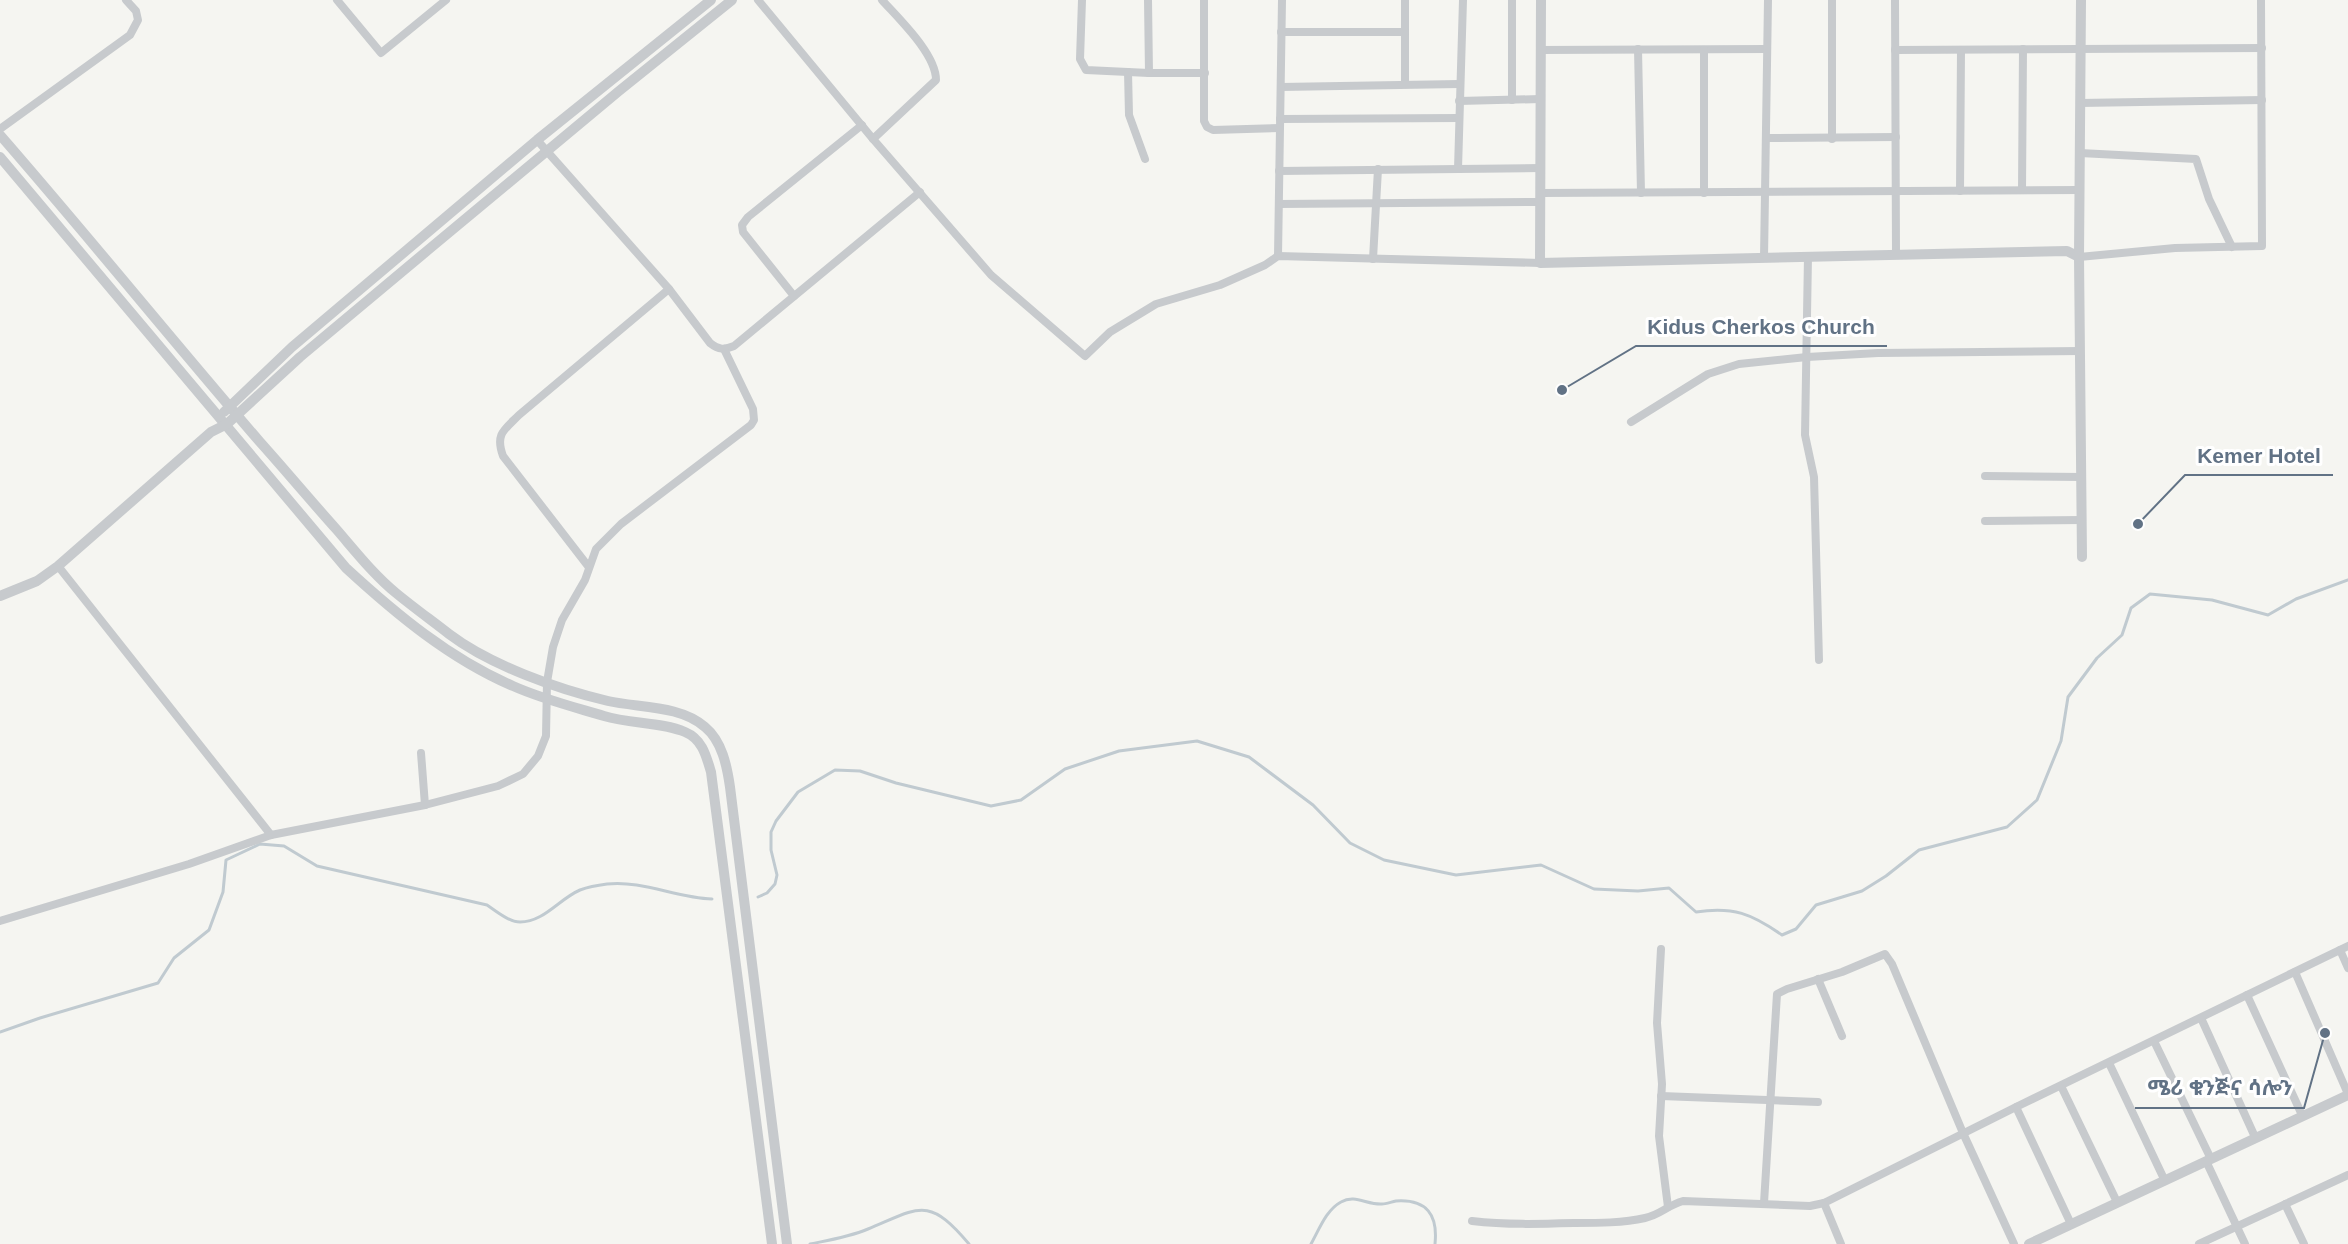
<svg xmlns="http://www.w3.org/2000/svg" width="2348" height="1244" font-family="Arial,'Noto Sans Ethiopic',sans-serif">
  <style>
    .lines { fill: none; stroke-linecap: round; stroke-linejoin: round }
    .stream { stroke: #c0cad0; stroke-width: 3 }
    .minor { stroke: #c7cacd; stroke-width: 8 }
    .tertiary { stroke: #c7cacd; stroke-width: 10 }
    .leader { fill: none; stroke: #617285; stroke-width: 2 }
    .callout-dot { fill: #617285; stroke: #fff; stroke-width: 2 }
    .callout-label { font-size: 21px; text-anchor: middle; font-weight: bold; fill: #617285; stroke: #fff; stroke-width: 6; stroke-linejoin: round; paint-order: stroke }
  </style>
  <rect width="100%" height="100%" fill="#f5f5f1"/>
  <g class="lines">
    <!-- stream -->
    <g class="stream">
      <path d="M758,897L767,893L775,884L777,875L771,850V832L776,821L798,792L835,770L860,771L896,783L991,806L1021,800L1065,769L1119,751L1197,741L1249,757L1313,805L1350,843L1384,860L1456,875L1541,865L1594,889L1638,891L1669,888L1696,912C1733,906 1752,914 1782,935L1796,929L1816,905L1862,891L1886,876L1919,850L2007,827L2037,800L2061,741L2068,697L2097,658L2122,635L2131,608L2150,594L2212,600L2268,615L2296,599L2348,580"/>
      <path d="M0,1032L40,1018L158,983L174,958L209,930L223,892L226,860L260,844L284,846L317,866L487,905C496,911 509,922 520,922C544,922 559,899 580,890C588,887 599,885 607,884C642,880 677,898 712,899"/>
      <path d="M810,1244C830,1240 849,1237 868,1229C919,1208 928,1195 969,1244"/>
      <path d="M1311,1244C1319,1230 1326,1210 1341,1202C1355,1194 1367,1205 1382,1204C1386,1204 1391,1202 1396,1201C1427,1199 1438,1215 1435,1244"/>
    </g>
    <!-- minor -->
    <g class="minor">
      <polyline points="337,0 381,53 446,0"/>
      <polyline points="758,0 873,139 991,275 1085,356 1110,332 1156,304 1220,285 1265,265 1278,256 1540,263"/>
      <polyline points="1082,0 1080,59 1086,70 1149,73 1205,73"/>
      <polyline points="1148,0 1149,73"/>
      <polyline points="1204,0 1204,121 1207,127 1213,130 1280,128"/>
      <polyline points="1405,0 1405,84"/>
      <polyline points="1512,0 1512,100"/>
      <polyline points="1895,0 1896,255"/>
      <polyline points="1281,32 1405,32"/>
      <polyline points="1638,49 1641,193"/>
      <polyline points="1540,50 1767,49"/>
      <polyline points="1895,50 2262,48"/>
      <polyline points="1128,72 1129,115 1145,159"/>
      <polyline points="1281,87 1459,84"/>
      <polyline points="1459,101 1540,99"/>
      <polyline points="2080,103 2262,100"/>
      <polyline points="1280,119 1459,118"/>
      <polyline points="0,129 130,35 138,20 136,11 126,0"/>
      <polyline points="1767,138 1896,137"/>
      <path d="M873,139L936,80C936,54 899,19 882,0"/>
      <polyline points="1832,139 1832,0"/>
      <path d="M537,140L669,289L710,343C719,350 724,350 734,346L920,192"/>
      <polyline points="2080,153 2196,159 2209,199 2232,247"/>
      <polyline points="1458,169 1463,0"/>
      <polyline points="1279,171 1540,168"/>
      <polyline points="2022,190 2023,49"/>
      <polyline points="1960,191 1961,50"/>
      <polyline points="1540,193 2079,190"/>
      <polyline points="1704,193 1704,50"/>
      <polyline points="1279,204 1540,202"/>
      <polyline points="1278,256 1282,0"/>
      <polyline points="1808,256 1805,435 1814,477 1819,660"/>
      <polyline points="2079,257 2175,248 2262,246 2261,0"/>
      <polyline points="1764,258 1768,0"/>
      <polyline points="1373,259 1378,169"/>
      <polyline points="794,296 743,232 742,225 748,217 862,125"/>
      <polyline points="1631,422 1708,374 1739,364 1807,357 1878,353 2080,351"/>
      <polyline points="1985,476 2081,477"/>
      <polyline points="1985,521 2082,520"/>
      <polyline points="58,566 271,835"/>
      <path d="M588,566L503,456C495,434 504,430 519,415L669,289"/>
      <polyline points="421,753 425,805"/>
      <polyline points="0,921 189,864 271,835 425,805 498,786 523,774 538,756 546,736 547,682 553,647 562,620 585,580 596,549 621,524 751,425 754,420 753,409 724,349"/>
      <polyline points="1661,949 1657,1023 1662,1084 1659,1136 1668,1207"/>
      <polyline points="2340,950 2348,968"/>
      <polyline points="2295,972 2348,1094"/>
      <polyline points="1818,979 1842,1036"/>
      <polyline points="2247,995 2302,1115"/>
      <polyline points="2201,1018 2255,1137"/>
      <polyline points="2154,1041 2211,1159"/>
      <polyline points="2109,1063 2165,1181"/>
      <polyline points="2061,1086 2117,1202"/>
      <polyline points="1661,1096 1818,1102"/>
      <polyline points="2016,1107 2071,1224"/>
      <polyline points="2206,1161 2245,1244"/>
      <polyline points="1764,1203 1777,994 1787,989 1842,972 1885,954 1892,964 1963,1133 2014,1244"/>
      <polyline points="1824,1203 1841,1244"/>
      <polyline points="2285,1204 2304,1244"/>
      <path d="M1472,1221C1507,1225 1540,1224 1575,1223C1598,1223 1623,1223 1645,1218C1660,1215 1668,1205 1683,1201L1810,1206L1824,1203L2016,1107L2348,946"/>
      <polyline points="2199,1244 2348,1175"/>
    </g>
    <!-- tertiary -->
    <g class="tertiary">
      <polyline points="1541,0 1540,263 2067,251 2079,257"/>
      <polyline points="2081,0 2079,257 2082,557"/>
      <path d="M0,135C88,236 172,340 260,442C286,471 311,501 337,530C356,552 374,575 396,593C413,607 431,620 449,634C490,665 557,689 608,701C639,708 680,705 705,727C722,741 727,766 730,787L787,1244"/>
      <path d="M0,157L346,568C396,614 450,659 513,686C542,699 574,707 604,716C630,724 662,722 685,732C702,739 706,755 711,772L772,1244"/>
      <polyline points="224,412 292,347 537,140 711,0"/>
      <polyline points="0,596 37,581 58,566 211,432 227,424 300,357 428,250 619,91 732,0"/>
      <polyline points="2029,1244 2348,1095"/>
    </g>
  </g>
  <!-- callouts -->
  <path class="leader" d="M1562 390L1636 346H1887M2138 524L2185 475H2333M2325 1033L2304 1108H2135"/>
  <g class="callout-dot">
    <circle cx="1562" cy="390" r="6"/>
    <circle cx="2138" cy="524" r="6"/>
    <circle cx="2325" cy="1033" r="6"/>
  </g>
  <g class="callout-label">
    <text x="1761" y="334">Kidus Cherkos Church</text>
    <text x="2259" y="463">Kemer Hotel</text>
    <text x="2220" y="1095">ሜሪ ቁንጅና ሳሎን</text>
  </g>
</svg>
